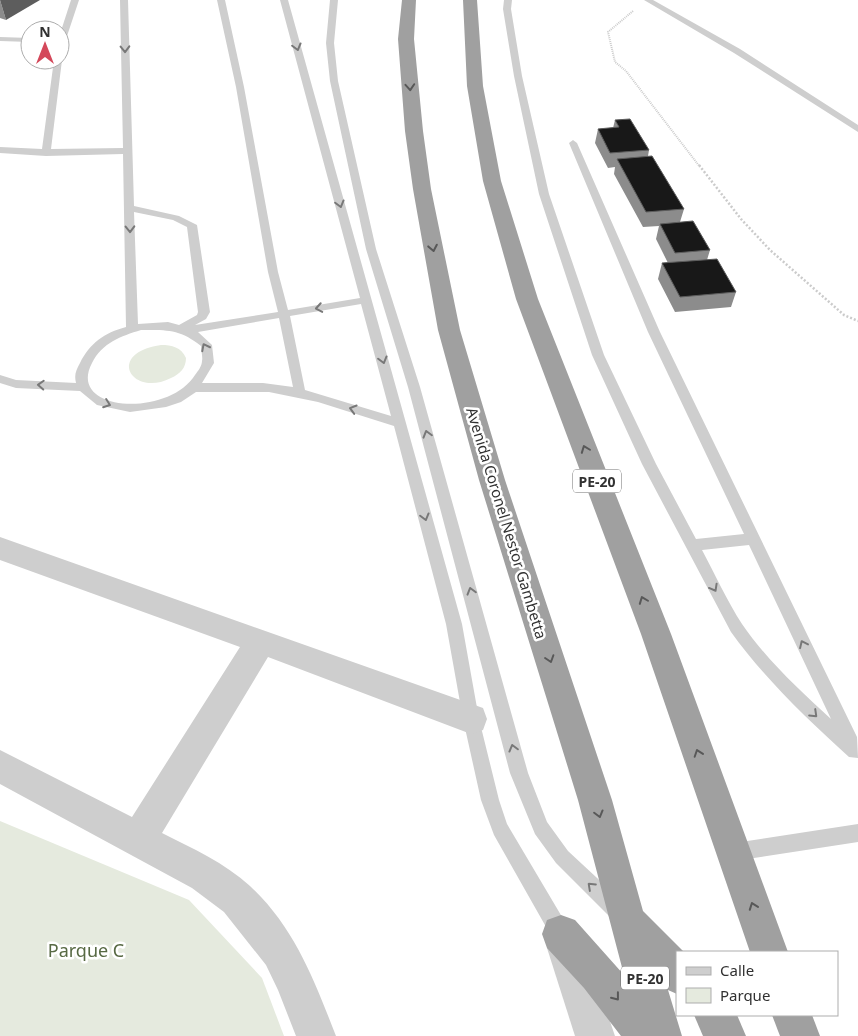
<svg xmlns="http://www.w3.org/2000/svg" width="858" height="1036" font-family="'Noto Sans',sans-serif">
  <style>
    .green { fill: #e5eade }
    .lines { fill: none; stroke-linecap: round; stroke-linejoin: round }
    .path-far1 { stroke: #cbcbcb; stroke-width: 2; stroke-dasharray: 1 1; stroke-linecap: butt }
    .path { stroke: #cbcbcb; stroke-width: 2.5; stroke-dasharray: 2 2; stroke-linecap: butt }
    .service { fill: #cecece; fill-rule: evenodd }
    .minor { fill: #cecece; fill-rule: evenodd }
    .trunk { fill: #a0a0a0; fill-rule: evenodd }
    .wall { fill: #8c8c8c }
    .shaded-wall { fill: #5d5d5d }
    .building { fill: #181818; stroke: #5d5d5d }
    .oneway { stroke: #787878 }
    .oneway2 { stroke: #585858 }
    .labels { text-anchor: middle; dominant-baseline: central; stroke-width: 5; stroke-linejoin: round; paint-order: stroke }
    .shield { fill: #fff; stroke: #6f6f6f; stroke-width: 1 }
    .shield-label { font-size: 14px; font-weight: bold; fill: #313131 }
    .street-label { font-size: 15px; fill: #313131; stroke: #fff }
    .near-park-label { font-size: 18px; fill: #576943; stroke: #fff }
  </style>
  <rect width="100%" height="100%" fill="#fff"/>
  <!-- green -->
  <g class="green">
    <path d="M161,345C172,345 181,347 186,358C186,368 180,374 171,378C132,398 105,353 161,345Z"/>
    <polygon points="0,821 189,900 262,978 284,1036 0,1036"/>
  </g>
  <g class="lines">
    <!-- path-far1 -->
    <polyline class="path-far1" points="633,11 608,32 615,62 626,71 700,167"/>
    <!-- path -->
    <polyline class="path" points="699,165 741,219 770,250 844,315 858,321"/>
    <!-- service -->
    <g class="service">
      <polygon points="71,0 79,0 64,45 60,47 60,34"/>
      <path d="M120,0H128L134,206L179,216L197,225L210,312L206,319L195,325L278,312L268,272L236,87L217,0H225L244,87L278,272L288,310L360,298L280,0H288L462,624L479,719L499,800L507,824L568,927L571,934L568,941L561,944L554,941L494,835L481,800L463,719L446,624L394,426L318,402L269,392H196L181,402L166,407L130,412L97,405L80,391L16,388L0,383V375L16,380L76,383C74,375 76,370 80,363C90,343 104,333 126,327L123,154L46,156L0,153V147L42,149L54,60H60V58L62,60L51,149L123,148ZM134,212L173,220L187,227L198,312L197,315L179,325L168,322L138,324ZM361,304L391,416L305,390L290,316ZM279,318L293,387L263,383H202L214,363L212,345L198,332ZM141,330C167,330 180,329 201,346C201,351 203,357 202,361C202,366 198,371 195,375C168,418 66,412 92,363C102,343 121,336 141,330Z"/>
      <polygon points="330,0 338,0 334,43 338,81 376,249 420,387 528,773 547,822 568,851 624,903 626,910 624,917 617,919 610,917 556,863 535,834 510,773 408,387 366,249 330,81 326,43"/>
      <path d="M504,0H512L511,9L522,76L549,194L604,355L656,464L696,539L744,534L648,332L569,143L573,140L577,143L660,332L857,737L858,758L849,757C806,718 765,679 731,632L642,464L592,355L539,194L514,76L503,9ZM749,545L831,719C799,690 766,659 742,624C727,601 715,574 702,550Z"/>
      <polygon points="644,0 653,0 740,49 858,125 858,132 734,53"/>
      <polygon points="0,37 30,38 30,42 0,41"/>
      <polygon points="858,824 858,842 734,861 728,858 725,852 728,846 734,843"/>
    </g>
    <!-- minor -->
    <g class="minor">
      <path d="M0,537L483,708L487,719L483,730L471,734L268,657L162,833C192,848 225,863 250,886C295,928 314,980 336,1036H296L278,990L266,965L224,912L192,888L0,784V750L132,817L240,647L0,560Z"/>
      <polygon points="566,929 580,934 615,1036 575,1036 547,948 552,934"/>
    </g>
    <!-- trunk -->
    <g class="trunk">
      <polygon points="402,0 416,0 414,39 423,131 431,189 460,330 505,480 612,800 643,911 684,952 677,952 677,994 668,990 682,1036 621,1036 584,988 547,948 542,934 547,920 561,915 575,920 624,975 578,800 479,480 438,330 413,189 405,131 398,39"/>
      <polygon points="463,0 477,0 483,86 501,181 538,299 671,634 788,952 750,952 641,634 516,299 483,181 467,86"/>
      <polygon points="694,1015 737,1015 746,1036 703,1036"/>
      <polygon points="772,1015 812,1015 820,1036 780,1036"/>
    </g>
  </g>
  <!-- wall -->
  <g class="wall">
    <polygon points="0,0 6,20 0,18"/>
    <polygon points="615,120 649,150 648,156 684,209 680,222 710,250 707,260 736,292 731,307 675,312 658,279 662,263 668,263 656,239 659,226 643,227 614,174 615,167 608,168 595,143 598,129 613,128"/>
  </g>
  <!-- shaded-wall -->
  <polygon class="shaded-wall" points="0,0 40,0 6,20"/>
  <!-- building -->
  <g class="building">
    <polygon points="630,119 649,150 610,153 598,129 619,127 615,120"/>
    <polygon points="652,156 684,209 646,212 617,159"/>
    <polygon points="693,221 710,250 675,253 660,224"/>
    <polygon points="717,259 736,292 680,297 662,263"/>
  </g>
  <!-- one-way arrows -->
  <defs><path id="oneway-chevron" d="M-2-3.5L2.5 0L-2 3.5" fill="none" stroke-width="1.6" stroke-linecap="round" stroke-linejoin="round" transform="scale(1.25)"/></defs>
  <g class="oneway">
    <use href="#oneway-chevron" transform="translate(297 47) rotate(75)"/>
    <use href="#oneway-chevron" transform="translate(125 49) rotate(89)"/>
    <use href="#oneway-chevron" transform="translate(340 204) rotate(75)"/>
    <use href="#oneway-chevron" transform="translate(130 229) rotate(89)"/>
    <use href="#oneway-chevron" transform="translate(319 308) rotate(170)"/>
    <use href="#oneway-chevron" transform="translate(205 347) rotate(-117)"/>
    <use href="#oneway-chevron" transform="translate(383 360) rotate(75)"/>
    <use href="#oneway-chevron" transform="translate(41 385) rotate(-177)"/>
    <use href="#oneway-chevron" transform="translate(107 404) rotate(20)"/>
    <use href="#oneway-chevron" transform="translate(353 409) rotate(-164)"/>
    <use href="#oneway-chevron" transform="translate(427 434) rotate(-106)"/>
    <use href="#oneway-chevron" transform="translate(425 517) rotate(75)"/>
    <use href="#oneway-chevron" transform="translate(714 588) rotate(61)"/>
    <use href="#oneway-chevron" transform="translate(471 591) rotate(-106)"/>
    <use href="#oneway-chevron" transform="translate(803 644) rotate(-115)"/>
    <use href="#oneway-chevron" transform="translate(814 714) rotate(44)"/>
    <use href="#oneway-chevron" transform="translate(513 748) rotate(-105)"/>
    <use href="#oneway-chevron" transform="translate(591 886) rotate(-137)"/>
  </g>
  <g class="oneway2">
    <use href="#oneway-chevron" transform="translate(410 87) rotate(86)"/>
    <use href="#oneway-chevron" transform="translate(433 248) rotate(79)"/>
    <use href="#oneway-chevron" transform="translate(585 449) rotate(-111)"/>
    <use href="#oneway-chevron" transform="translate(643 600) rotate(-111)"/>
    <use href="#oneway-chevron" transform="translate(550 659) rotate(72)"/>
    <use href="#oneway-chevron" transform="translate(698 753) rotate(-109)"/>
    <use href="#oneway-chevron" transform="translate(599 814) rotate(75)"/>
    <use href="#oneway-chevron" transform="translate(753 906) rotate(-110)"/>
    <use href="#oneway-chevron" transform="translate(616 997) rotate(52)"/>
  </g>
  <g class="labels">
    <!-- shield labels -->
    <g class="shield">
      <rect x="573" y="469.5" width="48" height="23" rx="4"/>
      <rect x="621" y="966.5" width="48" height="23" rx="4"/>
    </g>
    <g class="shield-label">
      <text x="597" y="481">PE-20</text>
      <text x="645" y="978">PE-20</text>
    </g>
    <!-- street labels -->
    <g class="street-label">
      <text transform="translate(507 523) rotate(73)">Avenida Coronel Nestor Gambetta</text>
    </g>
    <!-- near-park labels -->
    <g class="near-park-label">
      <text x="86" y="950">Parque C</text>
    </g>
  </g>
  <!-- legend -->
  <rect x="676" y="951" width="162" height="65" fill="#ffffff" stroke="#adadad"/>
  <rect x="686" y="967" width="25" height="8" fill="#cecece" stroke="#adadad"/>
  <text x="720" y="976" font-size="15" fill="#313131">Calle</text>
  <rect x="686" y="988" width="25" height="15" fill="#e5eade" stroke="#adadad"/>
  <text x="720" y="1001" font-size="15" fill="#313131">Parque</text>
  <!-- north arrow -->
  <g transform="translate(45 45)"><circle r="24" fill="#ffffff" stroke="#adadad"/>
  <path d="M0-4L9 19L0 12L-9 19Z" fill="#d4485a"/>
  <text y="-8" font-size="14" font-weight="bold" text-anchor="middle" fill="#313131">N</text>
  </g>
</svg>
